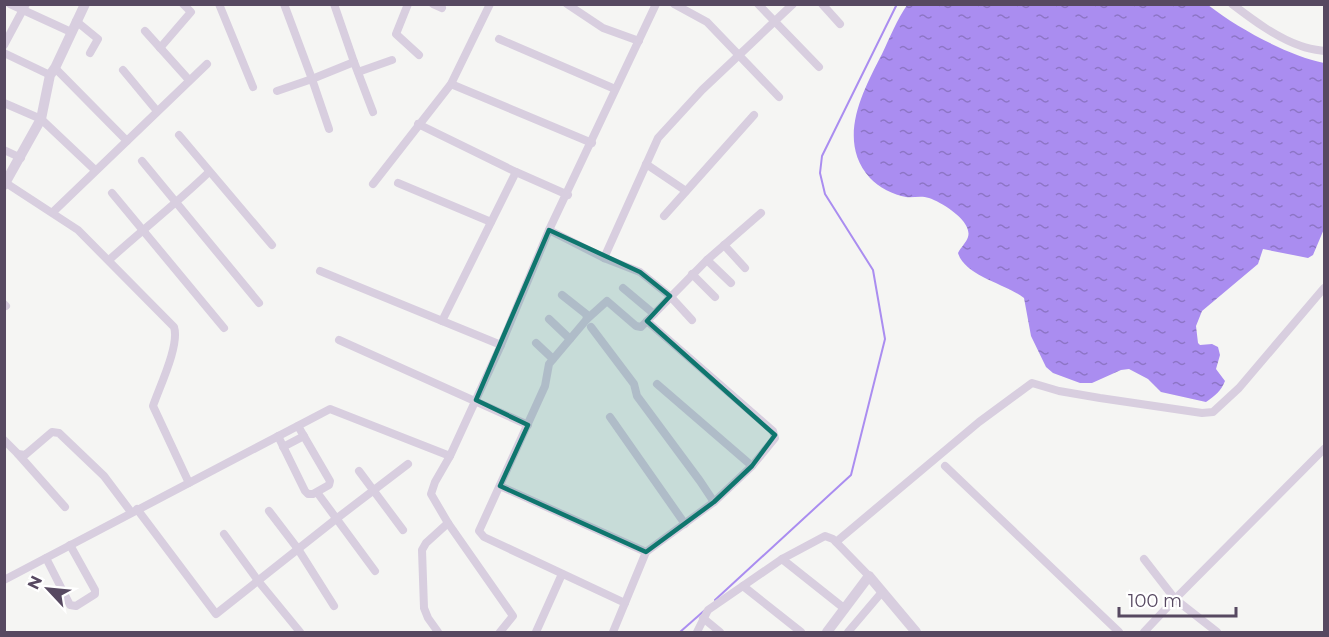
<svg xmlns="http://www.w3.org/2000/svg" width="1329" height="637" font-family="Montserrat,sans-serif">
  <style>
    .water { fill: url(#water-ripples) }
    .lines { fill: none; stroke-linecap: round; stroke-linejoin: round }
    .stream { stroke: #aa8df0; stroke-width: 2 }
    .minor { stroke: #d8cedf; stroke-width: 8 }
    .tertiary { stroke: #d8cedf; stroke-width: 10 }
    .marked { fill: #0f766e; fill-opacity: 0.2; stroke: #0f766e; stroke-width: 4.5; stroke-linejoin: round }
  </style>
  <defs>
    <pattern id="water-ripples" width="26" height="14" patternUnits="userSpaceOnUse" patternTransform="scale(1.5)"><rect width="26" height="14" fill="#aa8df0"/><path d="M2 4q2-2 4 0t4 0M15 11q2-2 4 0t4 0" fill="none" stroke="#8d75c6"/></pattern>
  </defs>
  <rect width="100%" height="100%" fill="#f5f5f3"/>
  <!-- water -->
  <path class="water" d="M907,5H1208C1239,29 1287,55 1324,63V229L1313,255L1308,258L1263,249L1258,264L1202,311L1196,326L1198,343L1200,345L1212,344L1218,347L1220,355L1216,369L1225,381C1221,391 1215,396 1206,402L1161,392L1148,379L1129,369L1121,370L1092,383H1080L1053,373L1046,367L1031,336L1024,298C1004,283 965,276 958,253C961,247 966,243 968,237C973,221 941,202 929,198C921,195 913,198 906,197C894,195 878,187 870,178C836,140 863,91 882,54C890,37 897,20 907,5Z"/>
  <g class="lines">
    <!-- stream -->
    <g class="stream">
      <polyline points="715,600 851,475 885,339 873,270 825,194 820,173 822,156 897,4"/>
      <polyline points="680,632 705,610"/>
    </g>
    <!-- minor -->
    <g class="minor">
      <polyline points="10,4 71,32"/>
      <polyline points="219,4 253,87"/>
      <polyline points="284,4 312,79 354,62 334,4"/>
      <polyline points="408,4 396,34 419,55"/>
      <polyline points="433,4 442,8"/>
      <polyline points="567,4 603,28 639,41"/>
      <polyline points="674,4 707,22 779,97"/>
      <polyline points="758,4 819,67"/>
      <polyline points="822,4 840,24"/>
      <path d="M1232,4C1253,20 1277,38 1301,46C1309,49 1317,50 1324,51"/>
      <polyline points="76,21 98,39 90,53"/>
      <polyline points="145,31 189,80"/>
      <polyline points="499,39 615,89"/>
      <polyline points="4,45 26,4"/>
      <polyline points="160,48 191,12 183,4"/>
      <polyline points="4,53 50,75"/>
      <polyline points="354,62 373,112"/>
      <polyline points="55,68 127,141"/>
      <polyline points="123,70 157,111"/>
      <polyline points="358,72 392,60"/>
      <polyline points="451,84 592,143"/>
      <polyline points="277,91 312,79 329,129"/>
      <polyline points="4,103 41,119 95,170"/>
      <polyline points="418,124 516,172 568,195"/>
      <polyline points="179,135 272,245"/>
      <polyline points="4,150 21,158"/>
      <polyline points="142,161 259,303"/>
      <polyline points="646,164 686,191"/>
      <path d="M6,183L78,230L174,327C180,345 159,388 153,406L189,483"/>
      <polyline points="398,183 491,222"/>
      <polyline points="373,184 451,84 490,4"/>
      <polyline points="112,193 224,328"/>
      <polyline points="53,212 207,64"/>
      <polyline points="664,216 754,115"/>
      <polyline points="549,230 604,258 640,272 670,296 692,320"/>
      <polyline points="724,245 745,268"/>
      <polyline points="604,258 658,138 702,90 793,4"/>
      <path d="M109,260C142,230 177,203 209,172"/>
      <polyline points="707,260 731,283"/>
      <polyline points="320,271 501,345"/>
      <polyline points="692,274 715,297"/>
      <polyline points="623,288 654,314"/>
      <polyline points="562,295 586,314 587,319 549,364 545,386 479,531 484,537 625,603"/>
      <polyline points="4,304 6,306"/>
      <polyline points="549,319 570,339"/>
      <polyline points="587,319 607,301 636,326 641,327 647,321"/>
      <polyline points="442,321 516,172"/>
      <polyline points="591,327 634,384 637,396 700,481 714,502"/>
      <polyline points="339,340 528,425"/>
      <polyline points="536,343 553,359"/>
      <polyline points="657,384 752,466"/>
      <polyline points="610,417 685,524"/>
      <polyline points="278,436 305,491 308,494 313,494 329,485 330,481 298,426"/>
      <polyline points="4,440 18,454 25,455 52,432 59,433 104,476 131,512"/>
      <polyline points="283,447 304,436"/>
      <polyline points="18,454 65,507"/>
      <polyline points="945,466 1119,632"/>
      <polyline points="359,471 403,530"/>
      <polyline points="500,486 646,552"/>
      <polyline points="319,495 375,571"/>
      <polyline points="137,509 216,614 336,519 408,464"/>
      <polyline points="269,511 298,549 334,606"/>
      <polyline points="224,534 259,582 300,632"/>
      <polyline points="836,542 979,422 1032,383 1059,391 1100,398 1202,413 1213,412 1239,388 1324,288"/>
      <polyline points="46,558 70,605 76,606 95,594 95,590 70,545"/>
      <polyline points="782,559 845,609"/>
      <polyline points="1144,559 1175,599 1217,632"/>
      <polyline points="4,580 330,409 450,456"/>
      <polyline points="743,586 801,632"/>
      <polyline points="703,618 720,632"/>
      <polyline points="438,632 428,618 424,608 422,550 426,543 448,523"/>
      <polyline points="500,632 513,616 448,523 431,494 435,482 450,456 501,345 549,230 656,4"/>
      <polyline points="536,632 562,574"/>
      <polyline points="613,632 646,552 714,502 752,466 775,438 773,431 647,321 707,260 761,213"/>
      <polyline points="697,632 708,610 782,559 825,536 833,539 869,576"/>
      <polyline points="848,632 882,592"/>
      <polyline points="1144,632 1175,599 1324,449"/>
    </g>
    <!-- tertiary -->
    <g class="tertiary">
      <polyline points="4,185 41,119 50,75 55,68 85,4"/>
      <polyline points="827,632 869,576 916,632"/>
    </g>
  </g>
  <!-- marked area -->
  <path class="marked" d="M549,230L640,272L670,296L647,321L775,435L752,466L714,502L646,552L500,486L528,425L476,400Z"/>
  <!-- border -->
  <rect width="1329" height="637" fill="none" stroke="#574961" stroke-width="12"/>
  <!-- north arrow -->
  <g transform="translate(48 589) rotate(296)" stroke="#ffffff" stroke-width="4.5" paint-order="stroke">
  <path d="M0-4.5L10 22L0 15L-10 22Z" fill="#574961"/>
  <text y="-9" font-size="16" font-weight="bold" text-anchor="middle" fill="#574961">N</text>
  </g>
  <!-- scale -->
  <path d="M1119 607v9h117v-9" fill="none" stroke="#574961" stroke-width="3"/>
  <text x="1128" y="607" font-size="18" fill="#574961" stroke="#ffffff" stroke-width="4.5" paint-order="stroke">100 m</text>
</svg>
